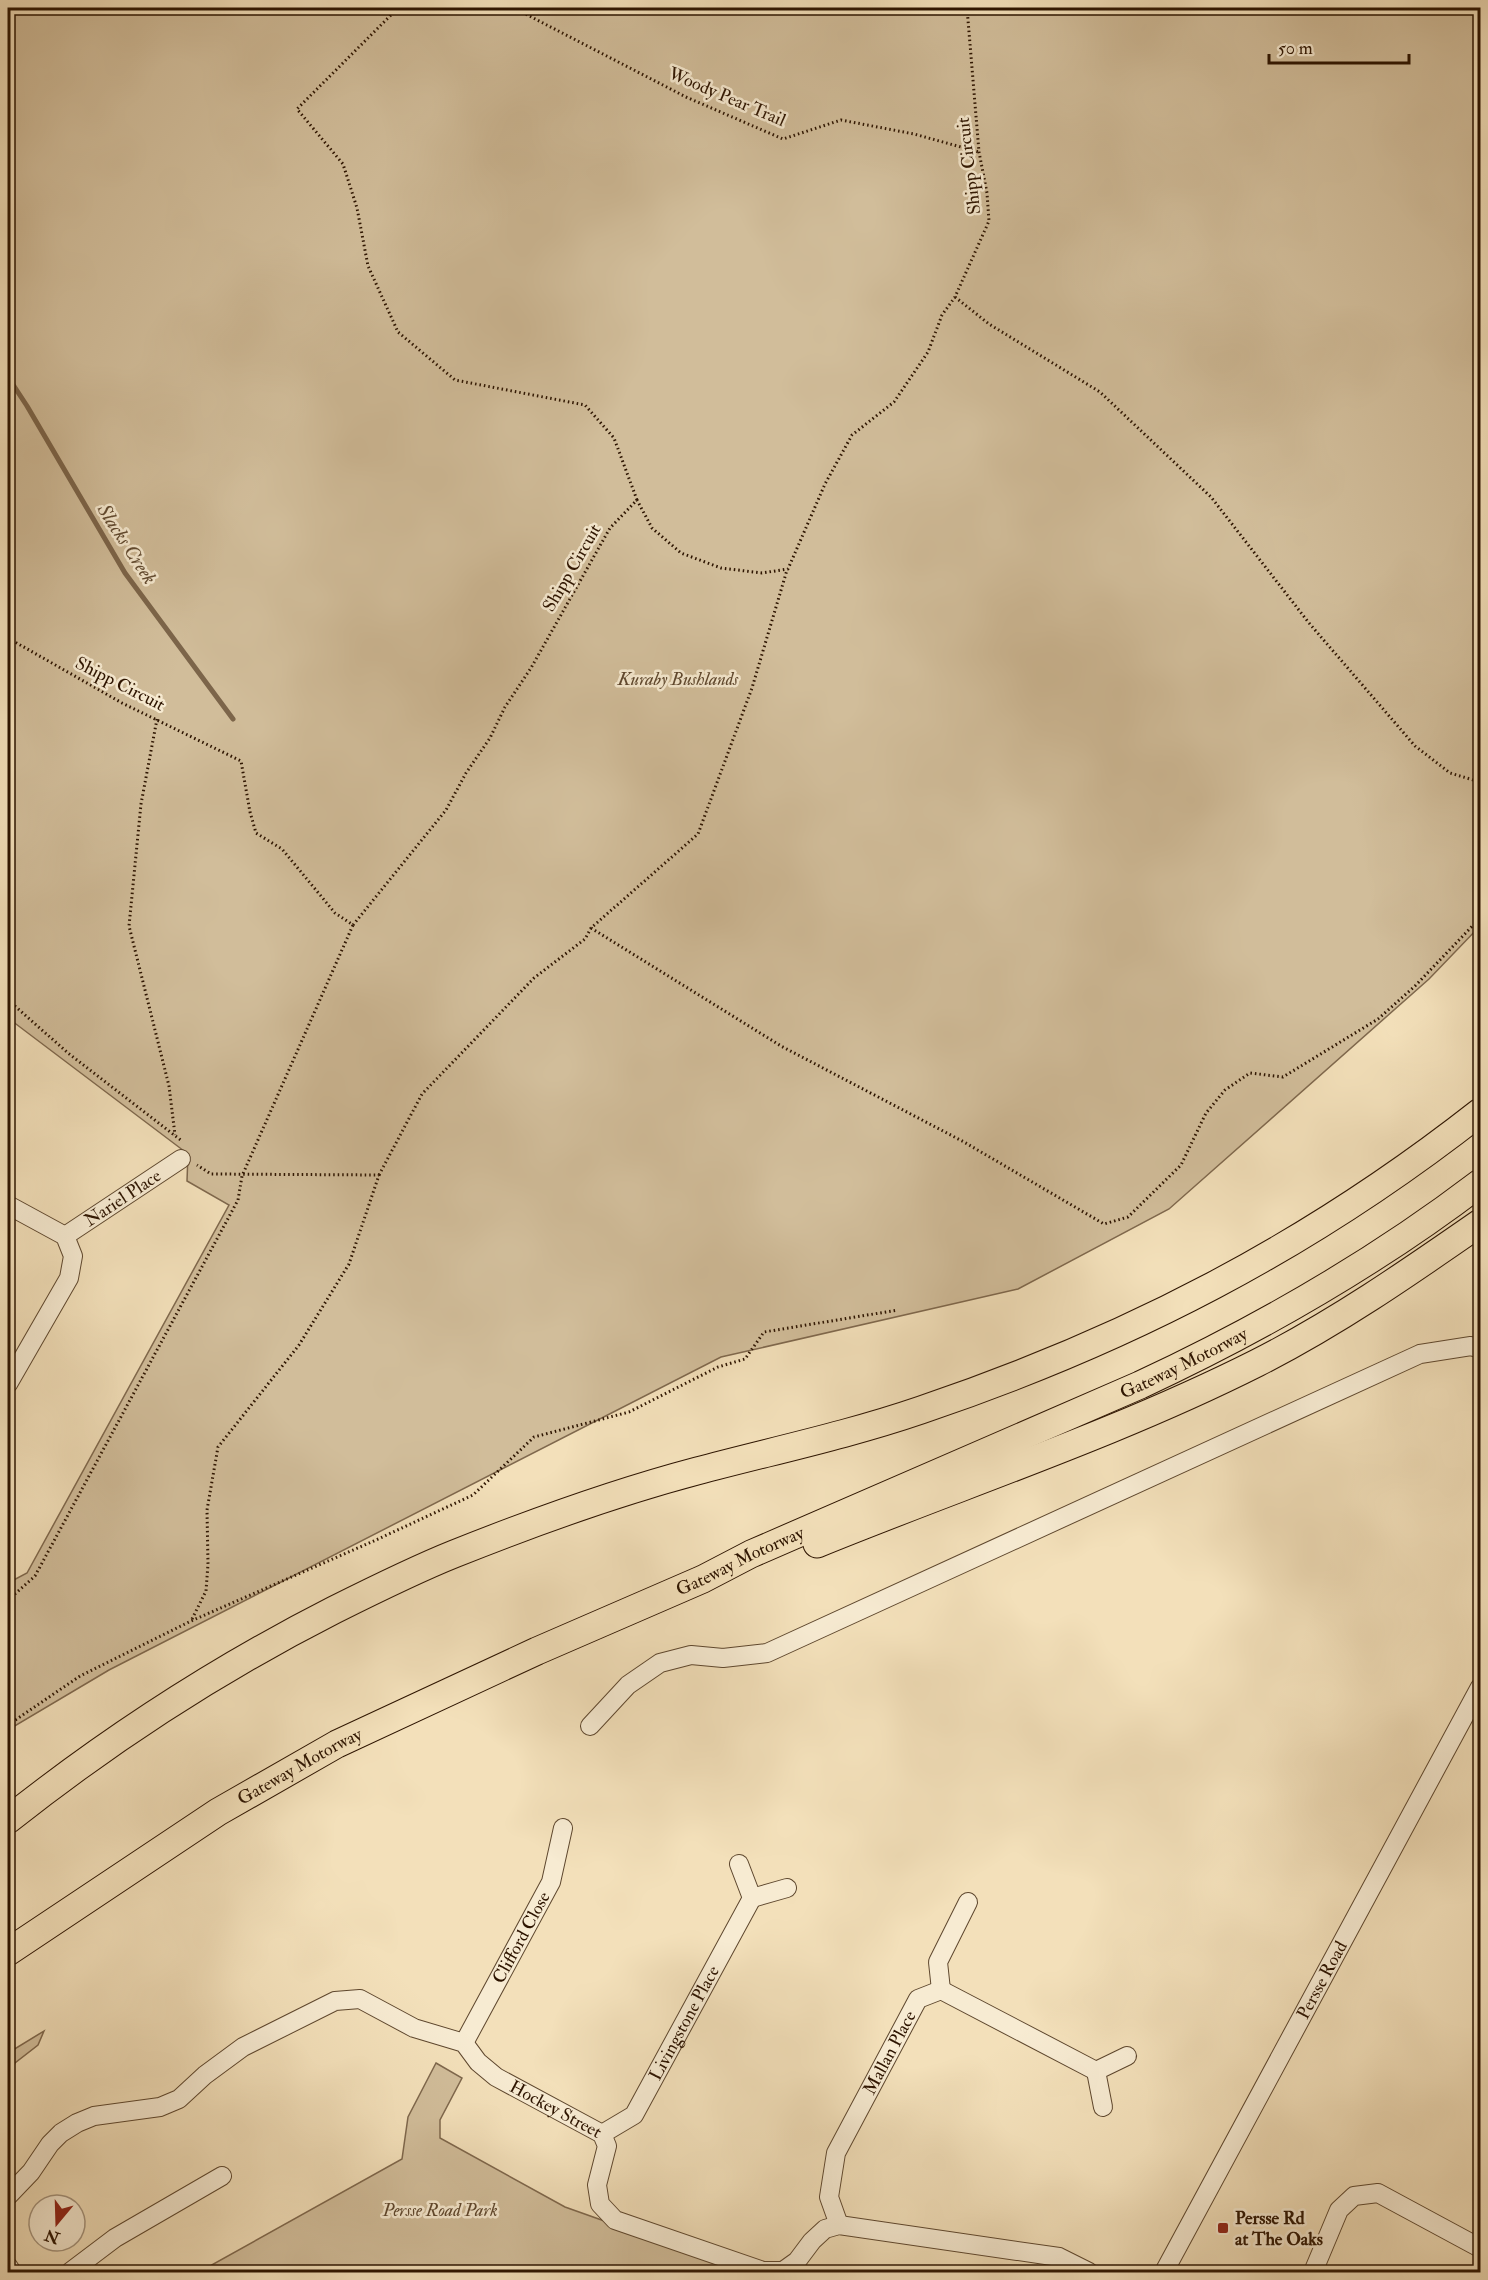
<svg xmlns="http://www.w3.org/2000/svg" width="1488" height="2280" font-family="'IM FELL Double Pica',serif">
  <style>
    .green { fill: #d1bd9a; stroke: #7f684d; stroke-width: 1.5 }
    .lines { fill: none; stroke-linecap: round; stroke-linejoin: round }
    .stream { stroke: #7c654a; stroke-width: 5 }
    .minor-casing { stroke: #5e472e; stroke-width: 20 }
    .highway-casing { stroke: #2d1400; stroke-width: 29 }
    .path { stroke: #2d1400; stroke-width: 3; stroke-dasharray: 1.5 3; stroke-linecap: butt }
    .minor { stroke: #f7ebd2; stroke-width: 18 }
    .highway { stroke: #f3e0ba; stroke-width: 27 }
    .poi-dot { fill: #8f2418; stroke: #f7ebd2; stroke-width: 2 }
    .labels { text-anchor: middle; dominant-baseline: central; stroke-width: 5; stroke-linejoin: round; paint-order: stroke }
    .street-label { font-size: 18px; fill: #2d1400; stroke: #f7ebd2 }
    .park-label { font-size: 18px; font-style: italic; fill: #5e472e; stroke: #f7ebd2 }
    .poi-label { font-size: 18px; font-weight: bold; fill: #2d1400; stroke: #f7ebd2; text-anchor: start }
    .water-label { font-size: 20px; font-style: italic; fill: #614a31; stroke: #f7ebd2 }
  </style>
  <rect width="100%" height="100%" fill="#f3e0ba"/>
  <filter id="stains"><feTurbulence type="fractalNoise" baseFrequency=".00333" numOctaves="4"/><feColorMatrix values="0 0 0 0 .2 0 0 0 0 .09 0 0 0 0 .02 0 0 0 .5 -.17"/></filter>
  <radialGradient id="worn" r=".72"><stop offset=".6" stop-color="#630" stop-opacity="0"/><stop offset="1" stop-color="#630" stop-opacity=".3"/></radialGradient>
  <!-- green -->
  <g class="green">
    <polygon points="8,8 1480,8 1480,926 1429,979 1169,1209 1018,1289 721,1357 109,1670 8,1730 8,1583 27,1573 229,1205 187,1181 188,1154 8,1018"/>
    <polygon points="44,2031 38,2045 15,2063 8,2078 8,2053"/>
    <polygon points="436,2063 462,2078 440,2120 440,2138 565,2207 748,2272 199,2272 402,2159 408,2117"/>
  </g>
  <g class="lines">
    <!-- stream -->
    <polyline class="stream" points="8,377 27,406 125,573 233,719"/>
    <!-- minor casing -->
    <g class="minor-casing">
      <g id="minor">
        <polyline points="8,1205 65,1236 73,1256 69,1278 8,1384"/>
        <path id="s1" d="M65,1236L181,1159"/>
        <polyline points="590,1726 628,1685 660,1663 691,1655 723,1658 767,1653 1420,1354 1471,1346 1480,1349"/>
        <polyline points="739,1864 752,1898 787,1888"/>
        <polyline points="941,1990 938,1962 968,1902"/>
        <path id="s2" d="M464,2043L551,1882L563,1828"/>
        <polyline points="1103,2107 1096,2071 1127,2056"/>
        <path id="s3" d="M602,2134L634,2115L752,1898"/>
        <path id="s4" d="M8,2196L31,2172L50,2144L61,2133L77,2123L94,2116L160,2107L179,2099L205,2075L243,2047L335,2001L360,1999L414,2028L464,2043L478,2062L496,2077L602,2134L607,2146L597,2185L600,2204L615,2220L763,2271H783L797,2261L812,2241L825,2229L839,2225L1059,2257L1089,2272"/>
        <path id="s5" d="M839,2225L829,2197L836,2153L918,1999L941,1990L1096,2071"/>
        <polyline points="8,2266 12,2272"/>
        <polyline points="70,2272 115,2238 222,2176"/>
        <path id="s6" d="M1164,2272L1480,1687"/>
        <polyline points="1313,2272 1339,2210 1354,2196 1378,2193 1480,2248"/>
      </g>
    </g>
    <!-- highway casing -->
    <g class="highway-casing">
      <g id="highway">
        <path d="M817,1544C964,1484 1116,1434 1257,1363C1336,1323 1408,1273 1480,1223"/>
        <path d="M8,1820C110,1739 218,1669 334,1610C374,1590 414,1570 454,1554C534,1522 614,1493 697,1471C772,1451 848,1435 921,1410C1128,1340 1308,1247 1480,1112"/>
        <path id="s7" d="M8,1952L218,1812L337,1744L537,1651L703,1579L751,1554L1140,1385C1260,1329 1375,1263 1480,1183"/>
      </g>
    </g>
    <!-- path -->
    <g class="path">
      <polyline points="373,8 394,12 410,8"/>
      <polyline points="514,8 686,97 783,139 841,120 914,134 979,152"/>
      <polyline points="394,12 297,109 343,164 357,208 368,266 398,332 455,380 585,405 614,438 637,500"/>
      <polyline points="955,297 989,324 1100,392 1211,497 1309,623 1415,746 1450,773 1480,782"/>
      <polyline points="8,638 122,703 241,761 250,812 256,833 282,849 335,913 353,925 446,810 466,773 490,738 505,707 531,668 610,528 637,500 652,528 681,553 721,568 762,573 788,569 825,484 852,435 894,402 928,352 942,315 955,297 989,221 987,193 979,152 967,8"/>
      <polyline points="157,719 141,804 129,926 169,1086 175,1135"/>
      <polyline points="591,928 781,1046 964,1142 1104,1224 1128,1217 1181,1165 1206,1113 1225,1090 1250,1073 1283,1077 1378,1019 1415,986 1480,918"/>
      <polyline points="8,1000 68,1053 182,1141"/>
      <polyline points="379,1175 422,1094 534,978 585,939 591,928 698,834 752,688 787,570"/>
      <polyline points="8,1600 35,1576 238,1200 242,1176 353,925"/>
      <polyline points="192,1619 206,1591 208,1564 207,1510 218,1447 299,1345 349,1264 379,1175 211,1174 197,1165"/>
      <polyline points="8,1725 80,1676 191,1621 376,1540 473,1495 534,1437 629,1412 718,1367 745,1359 764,1332 898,1310"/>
    </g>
    <!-- minor -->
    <use href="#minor" class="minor"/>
    <!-- highway -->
    <use href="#highway" class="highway"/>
  </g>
  <!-- markers -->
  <rect class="poi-dot" x="1217" y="2222" width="12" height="12" rx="3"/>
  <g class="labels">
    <!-- street labels -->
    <g class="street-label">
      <text transform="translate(727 97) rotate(23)">Woody Pear Trail</text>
      <text transform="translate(969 166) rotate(-97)">Shipp Circuit</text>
      <text transform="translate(572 568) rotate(-60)">Shipp Circuit</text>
      <text transform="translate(120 684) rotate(27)">Shipp Circuit</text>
      <text stroke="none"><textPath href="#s1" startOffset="69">Nariel Place</textPath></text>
      <text stroke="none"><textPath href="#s7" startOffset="1318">Gateway Motorway</textPath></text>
      <text stroke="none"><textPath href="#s7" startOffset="832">Gateway Motorway</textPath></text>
      <text stroke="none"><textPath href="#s7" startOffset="346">Gateway Motorway</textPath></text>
      <text stroke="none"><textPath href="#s2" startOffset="120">Clifford Close</textPath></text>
      <text stroke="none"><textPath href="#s6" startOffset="332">Persse Road</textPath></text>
      <text stroke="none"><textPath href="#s3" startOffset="142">Livingstone Place</textPath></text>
      <text stroke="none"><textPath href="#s5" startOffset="188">Mallan Place</textPath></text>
      <text stroke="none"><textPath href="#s4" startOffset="646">Hockey Street</textPath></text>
    </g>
    <!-- park labels -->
    <g class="park-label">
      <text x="678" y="679">Kuraby Bushlands</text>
      <text x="440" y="2210">Persse Road Park</text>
    </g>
    <!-- poi labels -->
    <g class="poi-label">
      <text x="1235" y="2218">Persse Rd<tspan x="1235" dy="21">at The Oaks</tspan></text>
    </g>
    <!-- water labels -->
    <g class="water-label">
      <text transform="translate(127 544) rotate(57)">Slacks Creek</text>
    </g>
  </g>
  <!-- margin -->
  <rect width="1488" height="2280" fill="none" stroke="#f3e0ba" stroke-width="30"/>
  <rect x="9" y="9" width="1470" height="2262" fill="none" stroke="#2d1400" stroke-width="3"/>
  <rect x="15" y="15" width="1458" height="2250" fill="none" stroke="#2d1400" stroke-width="1.5"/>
  <!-- north arrow -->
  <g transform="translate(57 2223) rotate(199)"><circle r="28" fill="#f7ebd2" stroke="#a6957e" stroke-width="1.5"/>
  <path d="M0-4.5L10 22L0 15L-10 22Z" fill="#8f2418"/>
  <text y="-9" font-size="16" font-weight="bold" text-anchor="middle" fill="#2d1400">N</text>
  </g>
  <!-- scale -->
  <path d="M1269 54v9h140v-9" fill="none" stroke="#2d1400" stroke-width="3"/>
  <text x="1278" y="54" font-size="18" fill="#2d1400" stroke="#f7ebd2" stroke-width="4.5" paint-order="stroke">50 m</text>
  <rect width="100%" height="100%" filter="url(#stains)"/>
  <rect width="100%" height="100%" fill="url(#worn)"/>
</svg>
